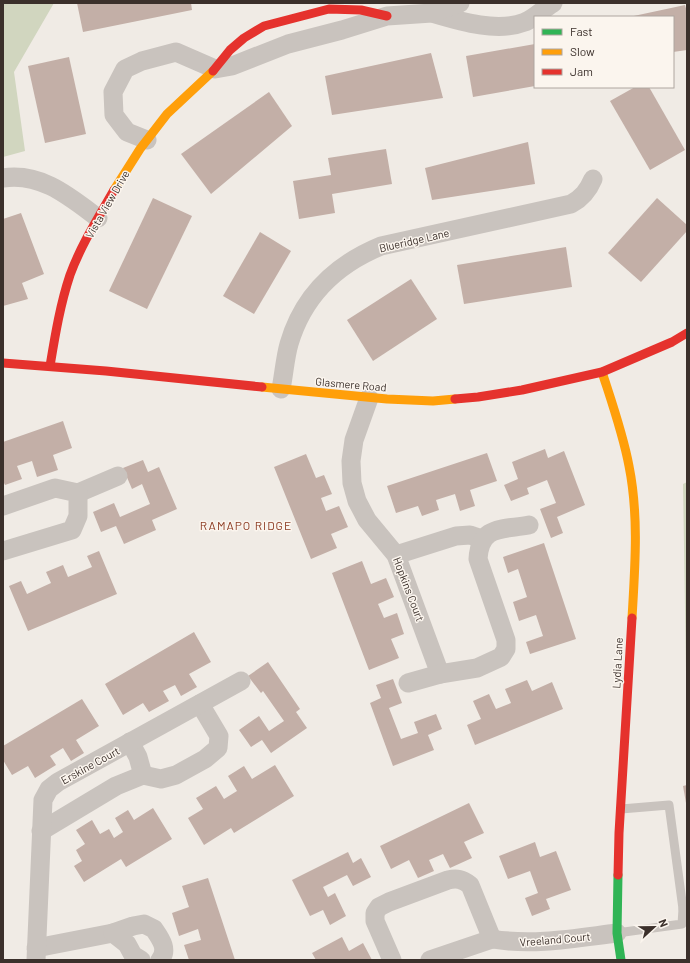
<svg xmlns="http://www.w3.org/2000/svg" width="690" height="963" font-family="Barlow,sans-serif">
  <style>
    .green { fill: #d1d6bf }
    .building { fill: #c3afa7 }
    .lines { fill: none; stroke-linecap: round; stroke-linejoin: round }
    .lane { stroke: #c9c3be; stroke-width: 9 }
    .street { stroke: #c9c3be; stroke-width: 19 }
    .fast { stroke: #30b455; stroke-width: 9 }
    .slow { stroke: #ff9f0a; stroke-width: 9 }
    .jam { stroke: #e5322d; stroke-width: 9 }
    .labels { text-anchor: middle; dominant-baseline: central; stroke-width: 3; stroke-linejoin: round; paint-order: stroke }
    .street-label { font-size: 11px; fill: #3b302b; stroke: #fbf5ee }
    .neighbourhood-label { font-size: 12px; letter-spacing: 1px; fill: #8c3b22; stroke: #fbf5ee }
  </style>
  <rect width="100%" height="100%" fill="#f0ebe5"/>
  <!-- green -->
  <g class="green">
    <polygon points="3,3 54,3 14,72 25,151 3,157"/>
    <polygon points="687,482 687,672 686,672 683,484"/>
  </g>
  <!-- building -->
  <g class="building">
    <polygon points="77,3 191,3 192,10 83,32"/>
    <polygon points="685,5 687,12 687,50 673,52 673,17 629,17"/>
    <polygon points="535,44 535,86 473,97 466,56"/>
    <polygon points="431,53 443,98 332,115 325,76"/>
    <polygon points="69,57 86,134 45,143 28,66"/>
    <polygon points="635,87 649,87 685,150 650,170 610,101"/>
    <polygon points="269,92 292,126 211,194 181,154"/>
    <polygon points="528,142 535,184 432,200 425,168"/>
    <polygon points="386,149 392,184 332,194 335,213 299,219 293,181 331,175 328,158"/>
    <polygon points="153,198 192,216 147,309 109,291"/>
    <polygon points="657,198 687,225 687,231 641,282 608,253"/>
    <polygon points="21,213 44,274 22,283 28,299 3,306 3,219"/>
    <polygon points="260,232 291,251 254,314 223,296"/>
    <polygon points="566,247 572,287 464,304 457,265"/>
    <polygon points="411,279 437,319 373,361 347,320"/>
    <polygon points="63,421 72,448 53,455 58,470 37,477 32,461 17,466 22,479 5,485 3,481 3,442"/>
    <polygon points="545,449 548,458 564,451 585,505 557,517 563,533 551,538 540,509 556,503 547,480 527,488 529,494 511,501 504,485 518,479 512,462"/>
    <polygon points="487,453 497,481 470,490 475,506 460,511 455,494 436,500 439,510 422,516 418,506 396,513 387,486"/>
    <polygon points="306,454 316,478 324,475 332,494 321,498 326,511 339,506 348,527 331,534 337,548 311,559 274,467"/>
    <polygon points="143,460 148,472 159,467 177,509 152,520 156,530 124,544 116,526 101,532 93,512 114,503 120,517 150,504 142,484 132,489 123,468"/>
    <polygon points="544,543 576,639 530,654 526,642 543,636 536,615 519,621 513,602 527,597 518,569 508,573 503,557"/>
    <polygon points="99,551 117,594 28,631 9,586 21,581 27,594 51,583 46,572 63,565 68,577 92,567 87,556"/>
    <polygon points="362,561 371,584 386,578 394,597 378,604 384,618 397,613 404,634 391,639 399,658 369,670 332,573"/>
    <polygon points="194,632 211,662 189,674 197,687 181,696 175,685 163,691 169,701 149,712 143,703 123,715 105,684"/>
    <polygon points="268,662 300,709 296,712 307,728 271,753 262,740 251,747 239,730 259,716 269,731 284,721 263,691 261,693 248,676"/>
    <polygon points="393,679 402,703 389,708 401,739 418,733 414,722 436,714 442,729 428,735 434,750 393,766 370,703 381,698 376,685"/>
    <polygon points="527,680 532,691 552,682 563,709 475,745 467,725 481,719 473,701 489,694 496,709 511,703 505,689"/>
    <polygon points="82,699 99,726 76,740 84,753 71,761 63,748 50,756 56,765 35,778 28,766 12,775 3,760 3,746"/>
    <polygon points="275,765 294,796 234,833 231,828 204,845 188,818 203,809 196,798 216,786 224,799 237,791 228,776 244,766 252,779"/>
    <polygon points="687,785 687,803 686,803 683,786"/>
    <polygon points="469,803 484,833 464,842 472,858 450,868 443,854 429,860 434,871 418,878 409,860 391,869 380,846"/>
    <polygon points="153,808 172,839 126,867 121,859 84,882 74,866 82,861 76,850 85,844 76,830 92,820 100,834 109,829 114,838 123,832 115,818 128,810 134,820"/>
    <polygon points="535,842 540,857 556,851 571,890 546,899 550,909 532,916 525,898 538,893 530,871 508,879 499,856"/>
    <polygon points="348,852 353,863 361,858 371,877 353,886 347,875 323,887 328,897 335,893 346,916 330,925 323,910 310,916 292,880"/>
    <polygon points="208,878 235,960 189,960 184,945 201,940 198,929 179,936 172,913 189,907 182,886"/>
    <polygon points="342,937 349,951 363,943 372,960 316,960 312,953"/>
  </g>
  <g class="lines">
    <!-- lane -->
    <g class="lane">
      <polyline points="621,809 669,805 683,909 687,909"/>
      <polyline points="617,933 682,924 683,909"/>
    </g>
    <!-- street -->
    <g class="street">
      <path d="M432,13C459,21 497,33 525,22C536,17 543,9 553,3"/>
      <polyline points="147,140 127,132 114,115 113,92 125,69 142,61 176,52 215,69 232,66 288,44 342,30 387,16 432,13 460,3"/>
      <path d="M3,178C41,172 70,197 98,218"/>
      <path d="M281,389C284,374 285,358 289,344C303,296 335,265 381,246L571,204C582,198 588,191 593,179"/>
      <polyline points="369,398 354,440 351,461 352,483 357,501 367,520 396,555 440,674"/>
      <polyline points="78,493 118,476"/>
      <polyline points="3,506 55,488 78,493 78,516 72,530 3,551"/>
      <polyline points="396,555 456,536 470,535 482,539"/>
      <path d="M408,683L440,674L477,668L501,657L506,649V640L478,559C480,525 502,530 529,525"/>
      <polyline points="130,742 138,757 143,775"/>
      <polyline points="41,831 116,786 143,775 161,779 176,775 205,759 218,748 219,736 200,704"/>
      <path d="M492,939C534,946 576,938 617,933"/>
      <polyline points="36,948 113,933"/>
      <polyline points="36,960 43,800 49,789 58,782 241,681"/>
      <path d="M141,960L133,955L127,944L113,933L133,926L144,924L154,929C160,938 169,949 160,960"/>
      <path d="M392,960L375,921V913L379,907L389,902L448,880C457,878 462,879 470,885L492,939L430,960"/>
    </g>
    <!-- fast -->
    <polyline class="fast" points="618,875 617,933 621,960"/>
    <!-- slow -->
    <g class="slow">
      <polyline points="114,190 140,149 167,114 213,71"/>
      <path d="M602,372C612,403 623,434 629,466C639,516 635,567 632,618"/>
      <polyline points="262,387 387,399 433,401 455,399"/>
    </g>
    <!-- jam -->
    <g class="jam">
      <polyline points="213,71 230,50 244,38 264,26 329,9 361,10 387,16"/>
      <polyline points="3,363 106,371 262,387"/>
      <path d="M50,366C55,336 60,305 70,275C81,245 98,218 114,190"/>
      <polyline points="455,399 478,397 522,390 602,372 672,342 687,333"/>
      <polyline points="618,875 619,833 632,618"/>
    </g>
  </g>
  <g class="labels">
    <!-- street labels -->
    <g class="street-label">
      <text transform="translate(107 204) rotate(-60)">Vista View Drive</text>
      <text transform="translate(414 240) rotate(-13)">Blueridge Lane</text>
      <text transform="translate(351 384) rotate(5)">Glasmere Road</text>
      <text transform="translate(409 589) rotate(69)">Hopkins Court</text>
      <text transform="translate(617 663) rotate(-87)">Lydia Lane</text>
      <text transform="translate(90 765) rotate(-29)">Erskine Court</text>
      <text transform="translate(555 939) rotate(-5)">Vreeland Court</text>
    </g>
    <!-- neighbourhood labels -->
    <g class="neighbourhood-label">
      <text x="246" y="525">RAMAPO RIDGE</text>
    </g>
  </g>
  <!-- border -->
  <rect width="690" height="963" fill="none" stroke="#3b302b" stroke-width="8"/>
  <!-- legend -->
  <rect x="534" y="16" width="140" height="72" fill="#fbf5ee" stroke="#aea6a0"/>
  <rect x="542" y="29" width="20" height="6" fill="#30b455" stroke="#aea6a0"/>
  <text x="570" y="36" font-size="12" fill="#3b302b">Fast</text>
  <rect x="542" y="49" width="20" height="6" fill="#ff9f0a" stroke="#aea6a0"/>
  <text x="570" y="56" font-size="12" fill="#3b302b">Slow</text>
  <rect x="542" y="69" width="20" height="6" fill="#e5322d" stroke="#aea6a0"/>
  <text x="570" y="76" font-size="12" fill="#3b302b">Jam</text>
  <!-- north arrow -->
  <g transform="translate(654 927) rotate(68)" stroke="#fbf5ee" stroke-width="3" paint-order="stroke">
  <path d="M0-3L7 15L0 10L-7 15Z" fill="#3b302b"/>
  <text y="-6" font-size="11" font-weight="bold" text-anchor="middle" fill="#3b302b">N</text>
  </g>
</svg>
